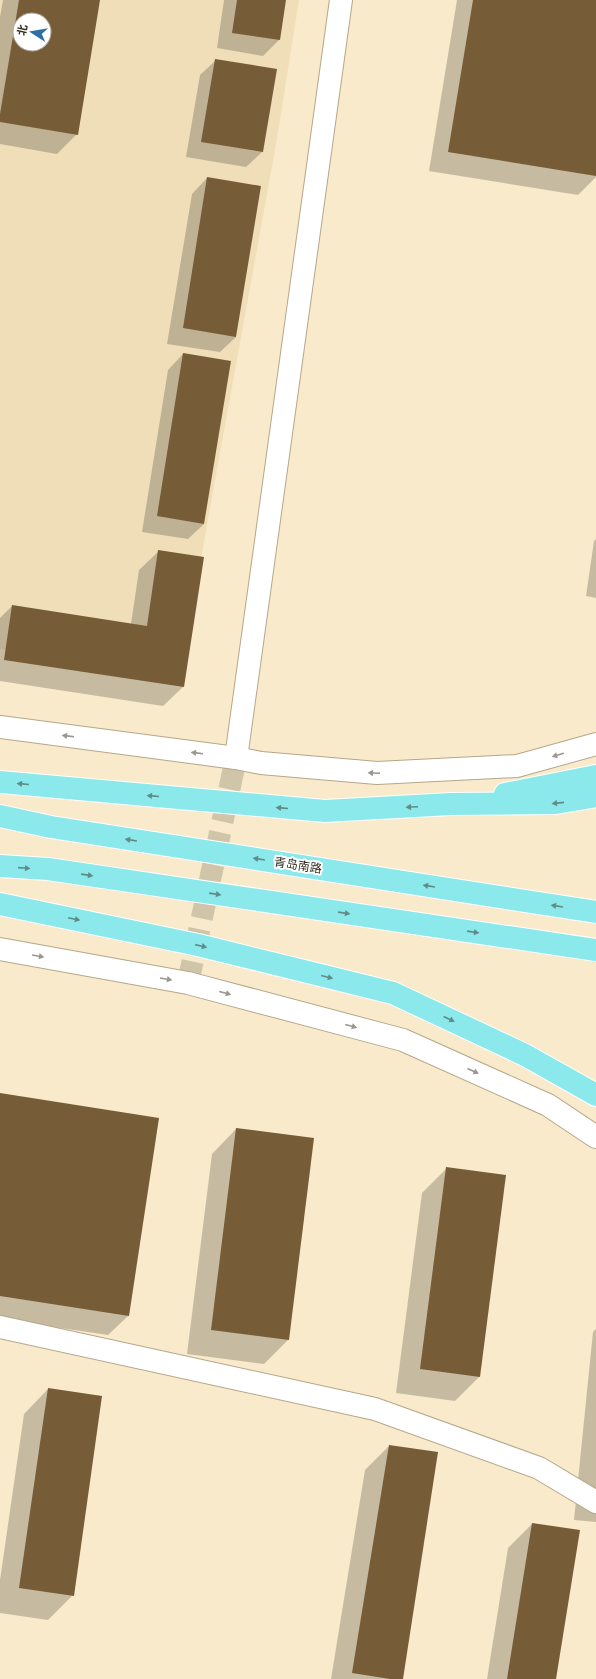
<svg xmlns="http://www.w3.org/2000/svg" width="596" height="1679" font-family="'Golos Text','Noto Sans SC',sans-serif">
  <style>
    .built { fill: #efdeb8; fill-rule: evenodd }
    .shadow { fill: #0003; fill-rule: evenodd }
    .building { fill: #775c38; fill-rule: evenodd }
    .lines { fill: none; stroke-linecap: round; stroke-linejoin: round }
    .minor-tunnel { stroke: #d1c5a9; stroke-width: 22; stroke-dasharray: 22 11; stroke-linecap: butt }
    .minor-casing { stroke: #b5a78a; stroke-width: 24 }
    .primary-casing { stroke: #fff; stroke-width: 24 }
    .minor { stroke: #fff; stroke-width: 22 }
    .primary { stroke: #8be9eb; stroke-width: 22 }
    .oneway { fill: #9a9791 }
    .oneway2 { fill: #608c87 }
    .labels { text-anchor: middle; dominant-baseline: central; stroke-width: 4; stroke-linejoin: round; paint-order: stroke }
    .street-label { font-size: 12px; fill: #342f23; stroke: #fff }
  </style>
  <rect width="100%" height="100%" fill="#f8eaca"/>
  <!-- built -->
  <path class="built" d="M0,0H299L276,144L180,674L0,649ZM20,20H44V44H20Z"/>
  <!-- shadow -->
  <g class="shadow">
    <path d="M3,0H99L77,134L57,154L0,144V17ZM20,20H44V44H20Z"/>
    <polygon points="224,0 285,0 279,40 263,56 217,48"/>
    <polygon points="457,0 596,0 596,177 578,195 429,171"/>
    <polygon points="216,60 276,70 262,152 246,167 186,157 200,75"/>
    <polygon points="207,178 236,337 220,352 167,344 192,194"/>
    <polygon points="183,354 204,524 188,539 142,532 168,370"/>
    <polygon points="596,539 596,598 586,596 594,541"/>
    <polygon points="159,551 183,687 163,706 0,681 0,618 12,606 131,624 139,570"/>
    <polygon points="0,1094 128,1316 108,1335 0,1319"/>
    <polygon points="236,1129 288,1340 264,1364 187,1354 212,1154"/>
    <polygon points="447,1168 479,1377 455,1401 396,1393 422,1193"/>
    <polygon points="596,1329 596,1522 574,1520 593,1332"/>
    <polygon points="48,1389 73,1595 48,1620 0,1613 0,1580 24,1414"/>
    <polygon points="389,1446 402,1679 331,1679 365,1470"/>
    <polygon points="532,1524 555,1679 487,1679 508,1548"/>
  </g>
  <!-- building -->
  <g class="building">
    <path d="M19,0H100L78,135L0,122V114ZM20,20H44V44H20Z"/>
    <polygon points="237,0 286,0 280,40 232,33"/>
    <polygon points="473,0 596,0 596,176 448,152"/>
    <polygon points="215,59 277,69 263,152 201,142"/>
    <polygon points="207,177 261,186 236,337 183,328"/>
    <polygon points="183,353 231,361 204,524 157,516"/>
    <polygon points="158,550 204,557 184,687 4,660 12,605 147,626"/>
    <polygon points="0,1093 159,1118 129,1316 0,1296"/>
    <polygon points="236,1128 314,1138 289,1340 211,1330"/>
    <polygon points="446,1167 506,1175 480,1377 420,1369"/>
    <polygon points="48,1388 102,1396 74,1596 19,1588"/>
    <polygon points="389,1445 438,1452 403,1679 390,1679 352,1673"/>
    <polygon points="532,1523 580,1530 556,1679 507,1679"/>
  </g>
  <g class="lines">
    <!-- minor-tunnel -->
    <polyline class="minor-tunnel" points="188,983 236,758"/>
    <!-- minor casing -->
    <g class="minor-casing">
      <g id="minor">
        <polyline points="0,727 236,758 261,763 377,773 517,766 596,744"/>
        <polyline points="236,758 341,0"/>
        <polyline points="0,949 188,983 403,1040 548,1105 596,1137"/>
        <polyline points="0,1327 375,1409 539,1468 596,1502"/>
      </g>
    </g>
    <!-- primary casing -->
    <g class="primary-casing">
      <g id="primary">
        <polyline points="0,782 325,811 451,804 556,803 596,796"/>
        <polyline points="505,794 596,776"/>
        <polyline points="0,816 51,827 596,912"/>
        <polyline points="0,866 48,869 596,950"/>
        <polyline points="0,904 198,945 393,993 525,1055 596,1095"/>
      </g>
    </g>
    <!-- minor -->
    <use href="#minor" class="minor"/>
    <!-- primary -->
    <use href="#primary" class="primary"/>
  </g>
  <!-- one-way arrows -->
  <defs><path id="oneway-solid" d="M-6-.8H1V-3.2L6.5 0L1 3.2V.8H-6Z"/></defs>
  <g class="oneway">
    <use href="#oneway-solid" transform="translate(68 736) rotate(-173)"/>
    <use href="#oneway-solid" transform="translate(197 753) rotate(-173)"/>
    <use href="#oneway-solid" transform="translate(558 755) rotate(164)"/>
    <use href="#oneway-solid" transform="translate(374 773) rotate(-178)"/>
    <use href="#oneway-solid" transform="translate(38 956) rotate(10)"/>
    <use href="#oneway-solid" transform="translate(166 979) rotate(10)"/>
    <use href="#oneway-solid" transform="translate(225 993) rotate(15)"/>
    <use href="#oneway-solid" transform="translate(351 1026) rotate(15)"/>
    <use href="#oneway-solid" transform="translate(473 1071) rotate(24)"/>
  </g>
  <g class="oneway2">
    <use href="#oneway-solid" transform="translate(23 784) rotate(-175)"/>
    <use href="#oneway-solid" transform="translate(153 796) rotate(-175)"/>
    <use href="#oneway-solid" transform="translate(558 803) rotate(174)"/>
    <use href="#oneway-solid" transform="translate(412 807) rotate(177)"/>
    <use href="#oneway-solid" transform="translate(282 808) rotate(-175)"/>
    <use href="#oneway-solid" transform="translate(131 840) rotate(-171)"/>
    <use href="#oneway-solid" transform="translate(259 859) rotate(-171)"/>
    <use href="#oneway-solid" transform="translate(24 868) rotate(4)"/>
    <use href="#oneway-solid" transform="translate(87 875) rotate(8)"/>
    <use href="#oneway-solid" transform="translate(429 886) rotate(-171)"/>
    <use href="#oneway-solid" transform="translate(215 894) rotate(8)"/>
    <use href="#oneway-solid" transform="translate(557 906) rotate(-171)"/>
    <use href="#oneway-solid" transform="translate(344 913) rotate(8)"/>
    <use href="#oneway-solid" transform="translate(74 919) rotate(12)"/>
    <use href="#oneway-solid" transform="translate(473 932) rotate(8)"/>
    <use href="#oneway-solid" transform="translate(201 946) rotate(13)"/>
    <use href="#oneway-solid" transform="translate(327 977) rotate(14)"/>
    <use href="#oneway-solid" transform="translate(449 1019) rotate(25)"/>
  </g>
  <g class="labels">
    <!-- street labels -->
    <g class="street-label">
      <text transform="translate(298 865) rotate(9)">青岛南路</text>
    </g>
  </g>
  <!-- north arrow -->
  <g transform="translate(32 32) rotate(282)"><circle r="19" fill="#ffffff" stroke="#aeaca7"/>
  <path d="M0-3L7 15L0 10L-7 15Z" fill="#2e6fa6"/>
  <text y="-6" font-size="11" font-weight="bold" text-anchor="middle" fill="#342f23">北</text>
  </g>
</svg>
